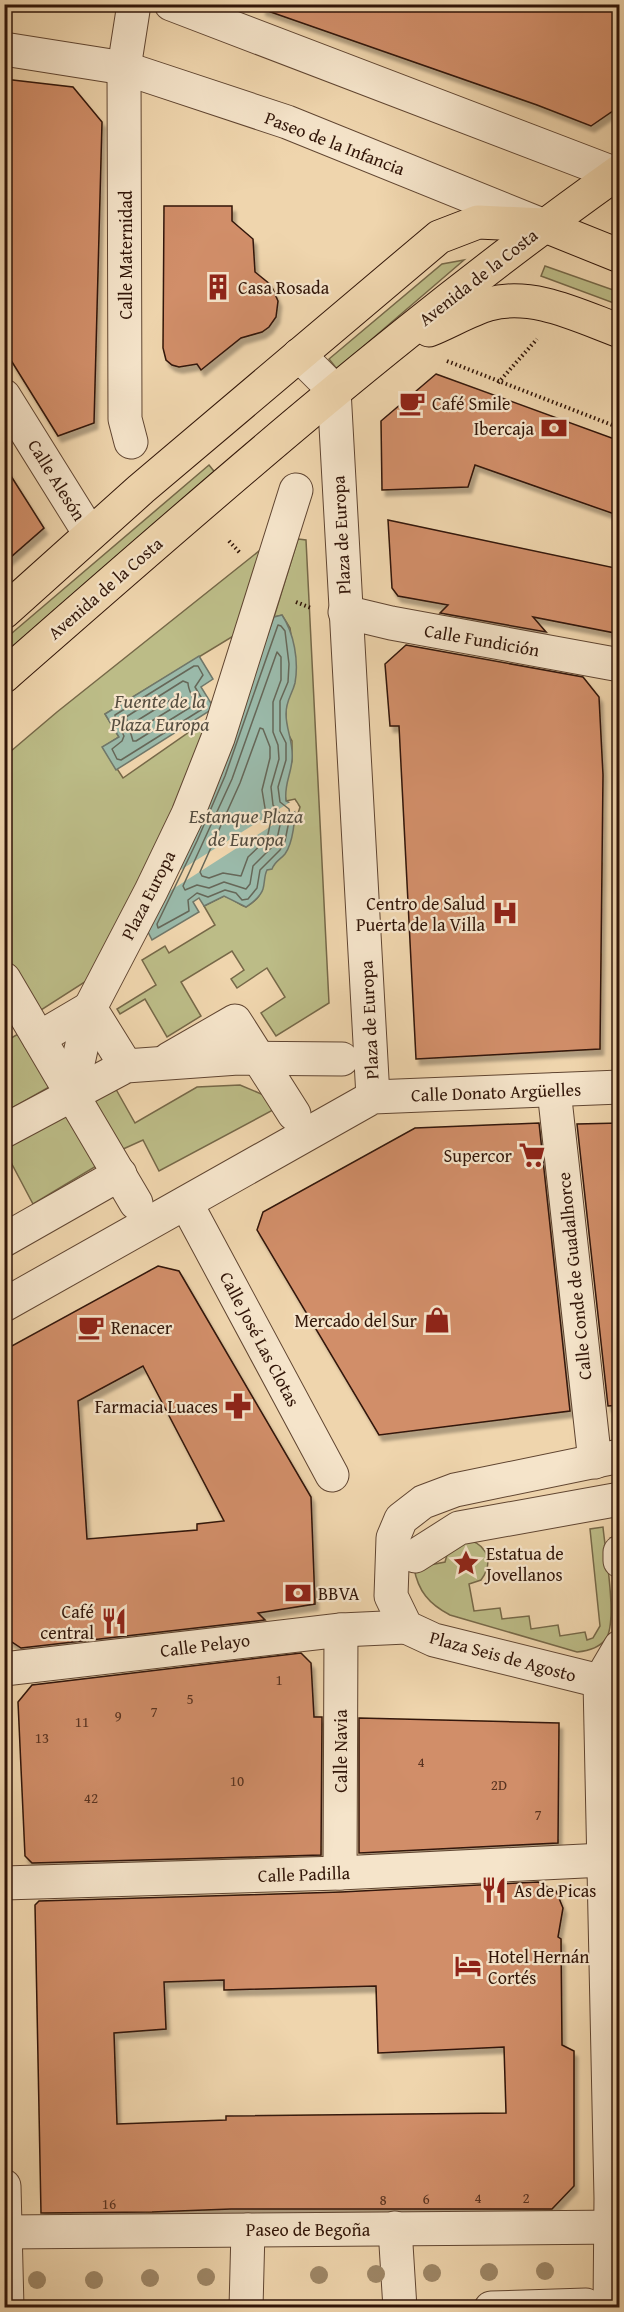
<svg xmlns="http://www.w3.org/2000/svg" width="624" height="2312" font-family="'Gentium Book Plus',serif">
  <style>
    .green { fill: #bcbc87; stroke: #766848; stroke-width: 1.5 }
    .water { fill: #9ab9a9; stroke: #707769; stroke-width: 1.5 }
    .pier { fill: #efd5ad }
    .lines { fill: none; stroke-linecap: round; stroke-linejoin: round }
    .shore { stroke: #666758; stroke-width: 1.5 }
    .building { fill: #d18e69; stroke: #311508; stroke-width: 1.5; fill-rule: evenodd; filter: url(#shadow) }
    .minor-casing { stroke: #604531; stroke-width: 35 }
    .major-casing { stroke: #311508; stroke-width: 35 }
    .path { stroke: #311508; stroke-width: 4; stroke-dasharray: 1.5 3; stroke-linecap: butt }
    .minor { stroke: #f5e4ca; stroke-width: 33 }
    .major { stroke: #efd5ad; stroke-width: 33 }
    .tree { fill: #9e8767 }
    .labels { text-anchor: middle; dominant-baseline: central; stroke-width: 4.5; stroke-linejoin: round; paint-order: stroke }
    .number-label { font-size: 15px; fill: #593320 }
    .street-label { font-size: 18px; fill: #311508; stroke: #f5e4ca }
    .poi-label { font-size: 18px; fill: #311508; stroke: #f5e4ca; text-anchor: start }
    .water-label { font-size: 20px; font-style: italic; fill: #564e40; stroke: #f5e4ca }
  </style>
  <defs>
    <filter id="shadow"><feDropShadow dx="3.5" dy="6" stdDeviation="1.5" flood-color="#0004"/></filter>
  </defs>
  <rect width="100%" height="100%" fill="#efd5ad"/>
  <filter id="stains"><feTurbulence type="fractalNoise" baseFrequency=".00333" numOctaves="4"/><feColorMatrix values="0 0 0 0 .2 0 0 0 0 .09 0 0 0 0 .02 0 0 0 .5 -.17"/></filter>
  <radialGradient id="worn" r=".72"><stop offset=".6" stop-color="#630" stop-opacity="0"/><stop offset="1" stop-color="#630" stop-opacity=".3"/></radialGradient>
  <!-- green -->
  <g class="green">
    <polygon points="464,260 337,369 329,359 442,264"/>
    <polygon points="545,266 619,292 619,305 541,276"/>
    <polygon points="209,465 217,475 5,656 5,639"/>
    <path d="M298,539L306,540L329,1003L276,1036L261,1013L285,997L267,968L237,988L231,979L244,970L232,951L181,982L201,1016L167,1037L145,999L120,1014L117,1009L156,985L142,960L165,946L169,953L215,925L204,906L224,896C233,898 237,904 246,907C270,892 255,889 265,872C270,864 280,860 285,852C291,845 290,838 292,830C294,822 298,815 300,807L295,799L286,801L284,788L292,761V741L286,730V702L294,684L295,664L290,628L282,615L274,617Z"/>
    <polygon points="269,543 240,632 105,714 119,737 103,747 123,778 218,712 196,776 91,978 38,1012 5,954 4,757 57,712"/>
    <polygon points="20,1033 51,1086 5,1112 4,1042"/>
    <polygon points="113,1084 135,1123 197,1087 240,1085 266,1096 273,1110 159,1171 143,1140 121,1150 92,1097"/>
    <polygon points="67,1110 98,1165 33,1204 5,1151 4,1145"/>
    <path d="M603,1527C605,1550 618,1621 606,1639C599,1648 588,1651 577,1652L450,1615C429,1604 418,1591 414,1568L445,1562L448,1551L470,1540C489,1547 493,1564 481,1580L469,1584L474,1611L500,1608L502,1619L529,1616L531,1629L558,1625L560,1636L585,1632L587,1640L593,1638L600,1626L590,1529Z"/>
  </g>
  <!-- water -->
  <g class="water">
    <path d="M282,615C294,633 299,661 295,683C292,695 286,700 286,714C286,730 294,743 292,760C291,775 284,784 286,801L294,805C296,817 293,843 285,854C280,860 275,861 272,869L267,870C264,876 265,882 263,889C261,896 252,903 246,907L224,896L204,906L199,898L193,902L199,912L152,940L147,930L261,654L274,617Z"/>
    <polygon points="199,656 213,679 201,687 214,708 116,770 102,747 119,737 105,714"/>
  </g>
  <!-- pier -->
  <polygon class="pier" points="292,801 297,803 298,809 165,894 174,874"/>
  <g class="lines">
    <!-- shore -->
    <g class="shore">
      <polygon points="278,625 281,626 285,631 289,664 288,682 280,701 280,731 286,743 286,760 278,787 280,802 289,809 290,816 285,841 280,850 260,870 257,888 248,899 242,900 236,893 225,890 208,897 197,893 188,900 189,911 158,928 157,924 197,841 225,776"/>
      <polygon points="277,652 281,657 281,680 273,702 273,732 278,745 279,759 271,787 273,805 282,816 277,839 274,845 253,866 250,884 246,889 224,882 209,888 197,885 185,890 183,886 232,779"/>
      <polygon points="194,666 198,666 203,675 195,687 205,704 204,708 121,760 117,759 112,749 122,741 124,736 115,718 115,715"/>
      <path d="M183,681L188,683C188,691 195,699 194,705L136,741H133L126,717Z"/>
      <polygon points="177,696 181,697 181,703 142,727 139,726 138,720"/>
      <polygon points="260,728 263,729 270,747 270,758 262,790 265,808 271,820 267,839 248,857 241,876 223,873 209,878 202,876 200,872 240,783"/>
    </g>
  </g>
  <!-- building -->
  <g class="building">
    <polygon points="263,4 620,4 620,106 591,126 537,105 262,9"/>
    <polygon points="4,79 73,87 102,122 94,423 58,436 4,349"/>
    <polygon points="164,206 232,206 232,221 253,239 255,272 271,285 278,301 276,317 269,327 262,332 241,338 201,370 197,364 179,367 172,365 166,360 163,348"/>
    <polygon points="436,374 620,441 620,516 475,465 468,487 382,490 381,421"/>
    <polygon points="4,465 44,528 4,563"/>
    <polygon points="388,520 620,569 620,634 533,617 546,632 440,613 448,605 398,596 392,588"/>
    <polygon points="406,645 583,677 599,697 603,775 600,1049 416,1059 399,726 390,726 385,664"/>
    <polygon points="539,1123 570,1411 379,1435 257,1230 263,1212 415,1128"/>
    <polygon points="620,1123 620,1405 608,1406 577,1124"/>
    <path d="M158,1266L179,1271L311,1497L315,1604L258,1613L265,1620L21,1648L9,1640L4,1477V1355L8,1348ZM143,1366L224,1521L197,1524V1530L87,1539L78,1401Z"/>
    <polygon points="301,1653 311,1663 314,1717 322,1717 321,1855 32,1863 25,1856 18,1702 32,1685"/>
    <polygon points="359,1718 559,1723 558,1843 359,1853"/>
    <path d="M538,1882L556,1891L563,1908L558,1937L561,1939L562,2045L574,2051V2186L552,2209H231L152,2212L41,2213L35,1905L39,1901L341,1892ZM224,1980V1990L376,1986L378,2053L504,2047L506,2113L226,2116V2120L117,2124L114,2033L166,2029L164,1982Z"/>
  </g>
  <g class="lines">
    <!-- minor casing -->
    <g class="minor-casing">
      <g id="minor">
        <polyline points="171,4 616,174"/>
        <polyline points="4,49 124,68 287,122 537,223"/>
        <polyline points="299,355 334,390 373,1097"/>
        <polyline points="4,396 90,534"/>
        <polyline points="131,442 125,419 124,68 134,4"/>
        <polyline points="345,612 391,623 620,665"/>
        <polyline points="4,979 136,1203"/>
        <polyline points="39,1038 90,1008 126,1066"/>
        <polyline points="169,1059 235,1021 294,1114"/>
        <polyline points="554,1090 595,1462"/>
        <polyline points="71,1095 90,1008 151,891 188,814 218,738 296,490"/>
        <polyline points="4,1131 126,1066 238,1058 342,1059"/>
        <polyline points="186,1203 332,1475"/>
        <polyline points="4,1240 120,1174"/>
        <polyline points="4,1305 373,1097 620,1087"/>
        <polyline points="620,1456 455,1490 423,1502 401,1519 393,1538 391,1596 406,1627 434,1640 620,1686"/>
        <polyline points="620,1552 620,1561"/>
        <polyline points="415,1556 459,1528 620,1499"/>
        <polyline points="4,1669 341,1630 406,1627"/>
        <polyline points="340,1873 341,1630"/>
        <polyline points="4,1883 340,1873 604,1860"/>
        <polyline points="4,2186 7,2308"/>
        <polyline points="395,2228 400,2308"/>
        <polyline points="4,2232 620,2227"/>
        <polyline points="246,2308 248,2230"/>
        <polyline points="491,2308 586,2305"/>
        <polyline points="610,2308 611,2198 600,1681 620,1647"/>
      </g>
    </g>
    <!-- major casing -->
    <g class="major-casing">
      <g id="major">
        <path d="M429,330C449,322 469,310 489,304C533,292 579,316 620,331"/>
        <polyline points="4,612 141,489 439,237 478,222 543,225 620,256"/>
        <path d="M4,676C204,501 403,325 620,171"/>
      </g>
    </g>
    <!-- path -->
    <g class="path">
      <polyline points="447,361 620,428"/>
      <polyline points="498,383 537,339"/>
      <polyline points="229,541 241,554"/>
      <polyline points="296,602 311,608"/>
    </g>
    <!-- minor -->
    <use href="#minor" class="minor"/>
    <!-- major -->
    <use href="#major" class="major"/>
  </g>
  <!-- trees -->
  <g class="tree">
    <circle cx="545" cy="2271" r="9"/>
    <circle cx="489" cy="2272" r="9"/>
    <circle cx="432" cy="2273" r="9"/>
    <circle cx="376" cy="2274" r="9"/>
    <circle cx="319" cy="2275" r="9"/>
    <circle cx="206" cy="2277" r="9"/>
    <circle cx="150" cy="2278" r="9"/>
    <circle cx="37" cy="2280" r="9"/>
    <circle cx="94" cy="2280" r="9"/>
  </g>
  <!-- icons -->
  <defs>
    <g id="building-bare" transform="scale(2.07)"><path d="M-4-6H4V6H1V3H-1V6H-4ZM-2.5-4.3h1.7v1.8h-1.7ZM.8-4.3h1.7v1.8H.8ZM-2.5-1h1.7V.8h-1.7ZM.8-1h1.7V.8H.8Z" fill="#8f2418" stroke="#f5e4ca" stroke-width="2.5" paint-order="stroke"/></g>
    <g id="cafe-bare" transform="scale(2.07)"><path d="M-5.5-4.5H6V0H3Q3 3.5 0 3.5H-2.5Q-5.5 3.5-5.5 0ZM3-3.2v2h1.7v-2ZM-6 4.5H4V6H-6Z" fill="#8f2418" stroke="#f5e4ca" stroke-width="2.5" paint-order="stroke"/></g>
    <g id="bank-bare" transform="scale(2.07)"><path d="M-6-4H6V4H-6ZM0-2.3a2.3 2.3 0 1 0 0 4.6a2.3 2.3 0 1 0 0-4.6Z" fill="#8f2418" stroke="#f5e4ca" stroke-width="2.5" paint-order="stroke"/></g>
    <g id="hospital-bare" transform="scale(2.07)"><path d="M-5-5h3v3.5h4V-5h3V5h-3V1.5h-4V5h-3Z" fill="#8f2418" stroke="#f5e4ca" stroke-width="2.5" paint-order="stroke"/></g>
    <g id="supermarket-bare" transform="scale(2.07)"><path d="M-6-5.5h2.5l.6 2H6L4.5 2H-2.5L-4.4-4H-6ZM-1.5 3.2a1.3 1.3 0 1 0 .1 0ZM3 3.2a1.3 1.3 0 1 0 .1 0Z" fill="#8f2418" stroke="#f5e4ca" stroke-width="2.5" paint-order="stroke"/></g>
    <g id="shop-bare" transform="scale(2.07)"><path d="M-5-2.5h2.3a2.7 3.5 0 0 1 5.4 0H5L5.5 6h-11ZM-1.5-2.5h3a1.5 2.3 0 0 0-3 0Z" fill="#8f2418" stroke="#f5e4ca" stroke-width="2.5" paint-order="stroke"/></g>
    <g id="pharmacy-bare" transform="scale(2.07)"><path d="M-2-6h4v4h4v4h-4v4h-4v-4h-4v-4h4Z" fill="#8f2418" stroke="#f5e4ca" stroke-width="2.5" paint-order="stroke"/></g>
    <g id="sight-bare" transform="scale(2.07)"><path d="M0-6L1.8-2.2L6-1.7L2.9 1.2L3.7 5.4L0 3.3L-3.7 5.4L-2.9 1.2L-6-1.7L-1.8-2.2Z" fill="#8f2418" stroke="#f5e4ca" stroke-width="2.5" paint-order="stroke"/></g>
    <g id="restaurant-bare" transform="scale(2.07)"><path d="M-5-6h1v4h1v-4h1v4h1v-4h1v5L-1.5 .5V6h-2V.5L-5-1ZM5-6V6H3V1.5H1.5Q1.5-4 5-6Z" fill="#8f2418" stroke="#f5e4ca" stroke-width="2.5" paint-order="stroke"/></g>
    <g id="hotel-bare" transform="scale(2.07)"><path d="M-6-4.5h1.5V1H6V5H4.5V3h-9V5H-6ZM-4 0a1.8 1.8 0 1 1 3.6 0ZM.5 0V-2.5h3Q6-2.5 6 0Z" fill="#8f2418" stroke="#f5e4ca" stroke-width="2.5" paint-order="stroke"/></g>
  </defs>
  <g fill-rule="evenodd">
    <use href="#building-bare" x="218" y="287"/>
    <use href="#cafe-bare" x="412" y="403"/>
    <use href="#bank-bare" x="554" y="428"/>
    <use href="#hospital-bare" x="505" y="913"/>
    <use href="#supermarket-bare" x="532" y="1155"/>
    <use href="#shop-bare" x="437" y="1320"/>
    <use href="#cafe-bare" x="91" y="1327"/>
    <use href="#pharmacy-bare" x="238" y="1406"/>
    <use href="#sight-bare" x="466" y="1563"/>
    <use href="#bank-bare" x="298" y="1593"/>
    <use href="#restaurant-bare" x="114" y="1621"/>
    <use href="#restaurant-bare" x="494" y="1890"/>
    <use href="#hotel-bare" x="468" y="1966"/>
  </g>
  <g class="labels">
    <!-- number labels -->
    <g class="number-label">
      <text x="279" y="1679">1</text>
      <text x="190" y="1698">5</text>
      <text x="154" y="1711">7</text>
      <text x="118" y="1715">9</text>
      <text x="82" y="1721">11</text>
      <text x="42" y="1737">13</text>
      <text x="421" y="1761">4</text>
      <text x="237" y="1780">10</text>
      <text x="499" y="1784">2D</text>
      <text x="91" y="1797">42</text>
      <text x="538" y="1814">7</text>
      <text x="478" y="2197">4</text>
      <text x="526" y="2197">2</text>
      <text x="426" y="2198">6</text>
      <text x="383" y="2199">8</text>
      <text x="109" y="2203">16</text>
    </g>
    <!-- street labels -->
    <g class="street-label">
      <text transform="translate(335 143) rotate(21)">Paseo de la Infancia</text>
      <text transform="translate(125 255) rotate(-90)">Calle Maternidad</text>
      <text transform="translate(478 277) rotate(-38)">Avenida de la Costa</text>
      <text transform="translate(57 480) rotate(58)">Calle Alesón</text>
      <text transform="translate(341 535) rotate(-93)">Plaza de Europa</text>
      <text transform="translate(105 588) rotate(-41)">Avenida de la Costa</text>
      <text transform="translate(482 640) rotate(10)">Calle Fundición</text>
      <text transform="translate(148 895) rotate(-63)">Plaza Europa</text>
      <text transform="translate(369 1020) rotate(-93)">Plaza de Europa</text>
      <text transform="translate(496 1092) rotate(-2)">Calle Donato Argüelles</text>
      <text transform="translate(574 1276) rotate(-96)">Calle Conde de Guadalhorce</text>
      <text transform="translate(260 1339) rotate(62)">Calle José Las Clotas</text>
      <text transform="translate(205 1645) rotate(-7)">Calle Pelayo</text>
      <text transform="translate(503 1656) rotate(15)">Plaza Seis de Agosto</text>
      <text transform="translate(340 1751) rotate(-90)">Calle Navia</text>
      <text transform="translate(304 1874) rotate(-2)">Calle Padilla</text>
      <text x="308" y="2229">Paseo de Begoña</text>
    </g>
    <!-- poi labels -->
    <g class="poi-label">
      <text x="238" y="287">Casa Rosada</text>
      <text x="432" y="403">Café Smile</text>
      <text x="534" y="428" text-anchor="end">Ibercaja</text>
      <text x="485" y="903" text-anchor="end">Centro de Salud<tspan x="485" dy="21">Puerta de la Villa</tspan></text>
      <text x="512" y="1155" text-anchor="end">Supercor</text>
      <text x="417" y="1320" text-anchor="end">Mercado del Sur</text>
      <text x="111" y="1327">Renacer</text>
      <text x="218" y="1406" text-anchor="end">Farmacia Luaces</text>
      <text x="486" y="1553">Estatua de<tspan x="486" dy="21">Jovellanos</tspan></text>
      <text x="318" y="1593">BBVA</text>
      <text x="94" y="1611" text-anchor="end">Café<tspan x="94" dy="21">central</tspan></text>
      <text x="514" y="1890">As de Picas</text>
      <text x="488" y="1956">Hotel Hernán<tspan x="488" dy="21">Cortés</tspan></text>
    </g>
    <!-- water labels -->
    <g class="water-label">
      <text x="160" y="700">Fuente de la<tspan x="160" dy="23">Plaza Europa</tspan></text>
      <text x="246" y="815">Estanque Plaza<tspan x="246" dy="23">de Europa</tspan></text>
    </g>
  </g>
  <!-- margin -->
  <rect width="624" height="2312" fill="none" stroke="#efd5ad" stroke-width="24"/>
  <rect x="6" y="6" width="612" height="2300" fill="none" stroke="#311508" stroke-width="3"/>
  <rect x="12" y="12" width="600" height="2288" fill="none" stroke="#311508" stroke-width="1.5"/>
  <rect width="100%" height="100%" filter="url(#stains)"/>
  <rect width="100%" height="100%" fill="url(#worn)"/>
</svg>
